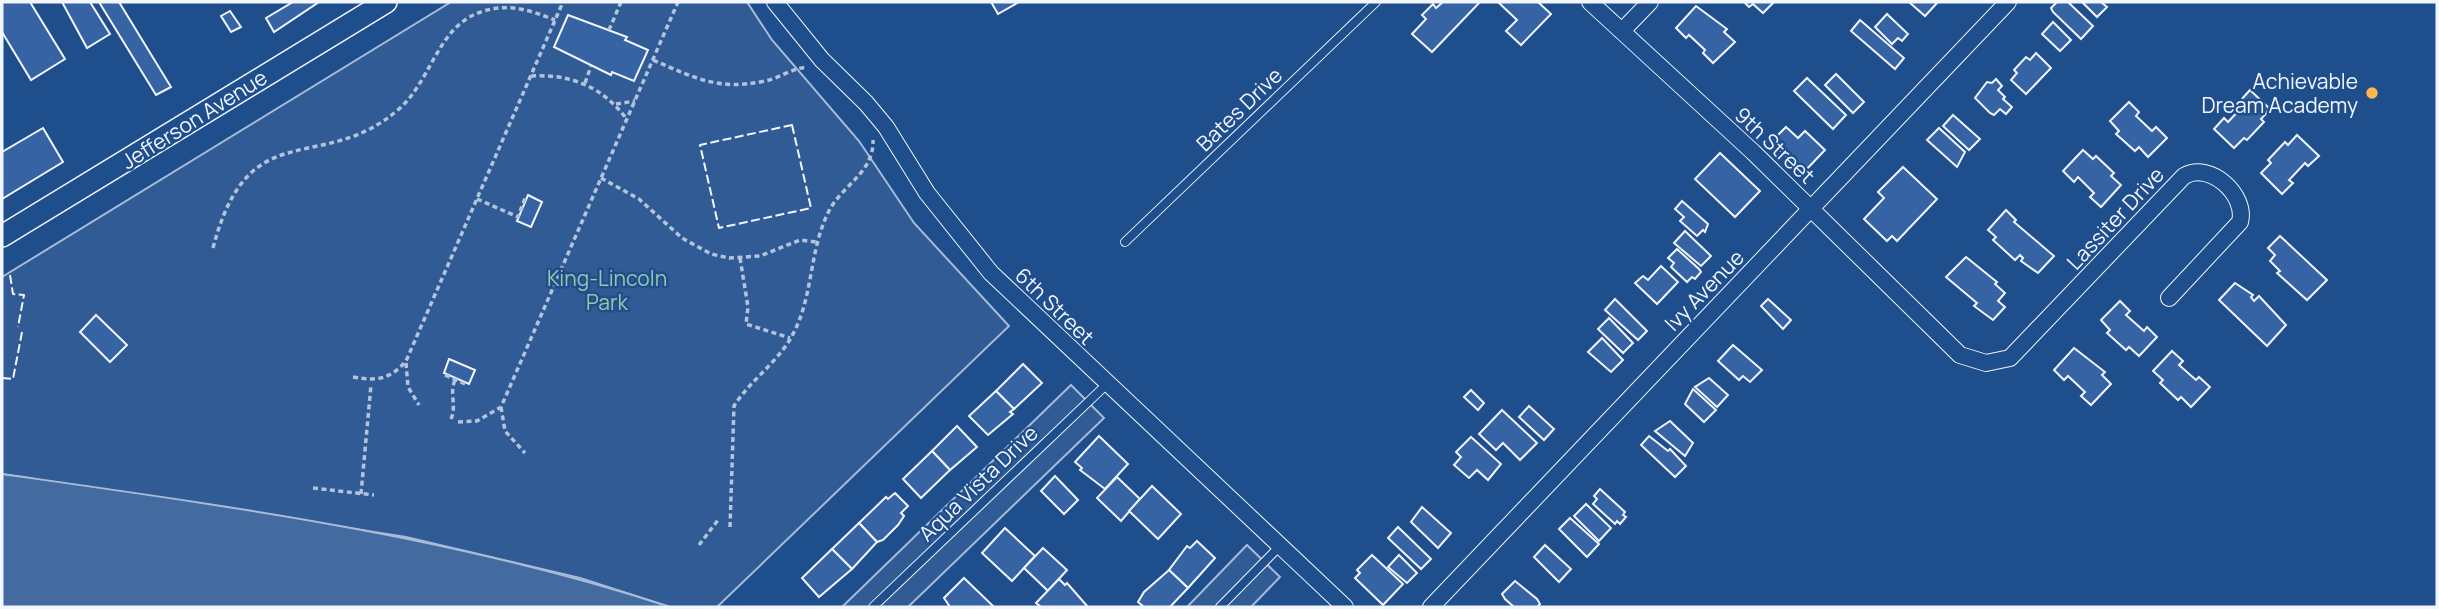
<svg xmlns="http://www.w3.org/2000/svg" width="2439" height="609" font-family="Manrope,sans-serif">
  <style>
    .built { fill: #305b95; stroke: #a8bbd7; stroke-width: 2 }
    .water { fill: #446ba0; stroke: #a8bbd7; stroke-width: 2 }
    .building { fill: #3563a3; stroke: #f2f6ff; stroke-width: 2 }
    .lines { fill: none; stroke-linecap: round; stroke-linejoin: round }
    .lane-casing { stroke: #f2f6ff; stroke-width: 10 }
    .street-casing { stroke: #f2f6ff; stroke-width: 18 }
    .secondary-casing { stroke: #f2f6ff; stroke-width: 24 }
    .path { stroke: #b3c4dc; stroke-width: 3.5; stroke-dasharray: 5 3.5; stroke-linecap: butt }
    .lane { stroke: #1f4e8c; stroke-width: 8 }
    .street { stroke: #1f4e8c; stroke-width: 16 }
    .secondary { stroke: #1f4e8c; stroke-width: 21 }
    .fence { stroke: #f2f6ff; stroke-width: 2; stroke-dasharray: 9 3.5; stroke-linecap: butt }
    .poi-dot { fill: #ffb74d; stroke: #1f4e8c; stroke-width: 2.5 }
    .labels { text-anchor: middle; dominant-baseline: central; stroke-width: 5; stroke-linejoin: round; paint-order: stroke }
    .poi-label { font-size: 21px; fill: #f2f6ff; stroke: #1f4e8c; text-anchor: end }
    .street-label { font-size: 21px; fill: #f2f6ff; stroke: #1f4e8c }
    .park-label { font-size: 21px; fill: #97c8a6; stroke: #1f4e8c }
  </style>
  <rect width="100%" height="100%" fill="#1f4e8c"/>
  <!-- built -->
  <g class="built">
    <polygon points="451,2 747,2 772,40 859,141 914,223 1009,326 717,607 670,607 580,578 406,537 2,474 2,277"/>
    <polygon points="1071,385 1104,418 908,607 842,607"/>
    <polygon points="1247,545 1280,577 1251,607 1187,607"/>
  </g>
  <!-- water -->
  <path class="water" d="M2,474C227,506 454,536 670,607H2Z"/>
  <!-- building -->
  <g class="building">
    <polygon points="2,2 30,2 65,59 31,80 2,32"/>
    <polygon points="62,2 90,2 110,34 87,48"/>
    <polygon points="99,2 119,2 171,87 156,95"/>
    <polygon points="293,2 319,2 274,32 266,18"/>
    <polygon points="991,2 1019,2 998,14"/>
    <polygon points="1443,2 1480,2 1432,52 1412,34 1426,19 1422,15 1433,4 1436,8"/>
    <polygon points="1498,2 1538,2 1551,14 1521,45 1506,31 1517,20"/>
    <polygon points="1744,2 1774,2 1763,13 1753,4 1749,7"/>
    <polygon points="1909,2 1938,2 1925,16"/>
    <polygon points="2057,2 2068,2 2093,26 2081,39 2053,12 2051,8"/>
    <polygon points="2082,2 2101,2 2107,7 2097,17"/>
    <polygon points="1696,6 1727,29 1724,32 1735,42 1713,63 1703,53 1705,50 1689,35 1686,38 1676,28"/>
    <polygon points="230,11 241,27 231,32 221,16"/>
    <polygon points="1887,14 1908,34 1902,41 1898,38 1892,44 1875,27"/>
    <polygon points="568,15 627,37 625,40 648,50 634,81 612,72 611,75 554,47"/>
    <polygon points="1860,20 1904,58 1895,69 1851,31"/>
    <polygon points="2053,22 2071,40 2060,51 2042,34"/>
    <polygon points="2036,53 2051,68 2026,94 2011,80 2017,73 2014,70 2026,57 2030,60"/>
    <polygon points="1836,74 1864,102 1853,113 1825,85"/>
    <polygon points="1807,78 1846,115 1833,129 1794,91"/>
    <polygon points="1996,79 2002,86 1998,90 2005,97 2003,99 2012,107 2006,114 2000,109 1994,115 1990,113 1975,98 1987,82 1992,83"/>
    <polygon points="2250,90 2270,109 2261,119 2264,122 2247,140 2244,138 2234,148 2214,129 2224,118 2228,122 2244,105 2240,101"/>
    <polygon points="2129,102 2139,112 2136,116 2152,131 2156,127 2167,138 2148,157 2139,147 2135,151 2116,134 2119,131 2110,121"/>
    <polygon points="1953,115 1980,139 1969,150 1943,126"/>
    <polygon points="1786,127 1798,138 1805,131 1825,150 1803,173 1774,145 1776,143 1773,140"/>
    <polygon points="43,128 63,162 2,199 2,152"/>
    <polygon points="1939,128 1965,152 1957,167 1927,140"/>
    <polygon points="2297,135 2319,156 2308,166 2305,163 2289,180 2293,183 2282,194 2261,173 2271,163 2268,160 2285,142 2288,145"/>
    <polygon points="2083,150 2093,159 2096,156 2114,173 2111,176 2121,185 2101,207 2090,197 2094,193 2078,177 2074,182 2063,171"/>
    <polygon points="1720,153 1760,191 1735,217 1695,179"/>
    <polygon points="1903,167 1937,199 1897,241 1892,236 1887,241 1864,219 1884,198 1878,192"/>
    <polygon points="528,195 542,202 531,227 517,221"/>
    <polygon points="1682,201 1708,224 1705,232 1703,230 1697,236 1680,221 1684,217 1675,209"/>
    <polygon points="2006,210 2016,220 2014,222 2054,256 2038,273 2021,261 2023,258 2020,255 2015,260 1993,240 1996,237 1988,230"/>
    <polygon points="1685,231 1711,256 1701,266 1674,243"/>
    <polygon points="2280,236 2327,280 2307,300 2277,273 2280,271 2270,261 2275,255 2268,248"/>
    <polygon points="1677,249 1699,269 1701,272 1695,279 1692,277 1687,282 1671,267 1674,263 1668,258"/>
    <polygon points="1966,257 1997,282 1995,284 2005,293 1998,301 2005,307 1993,320 1974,306 1977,303 1946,277"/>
    <polygon points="1661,266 1678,282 1657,304 1635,283 1643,276 1648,280"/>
    <polygon points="2235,283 2253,295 2251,297 2254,301 2259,296 2286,325 2267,346 2219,300"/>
    <polygon points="1615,299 1647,331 1638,340 1605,310"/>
    <polygon points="1768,299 1791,320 1783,329 1761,306"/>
    <polygon points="2120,301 2130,311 2126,315 2144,331 2147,327 2157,337 2139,356 2129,347 2126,350 2107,333 2110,330 2101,320"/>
    <polygon points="96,315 127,345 110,362 80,332"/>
    <polygon points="1609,318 1633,343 1623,353 1598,329"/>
    <polygon points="1602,338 1623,360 1611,372 1588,352"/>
    <polygon points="1733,345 1762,370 1750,382 1743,376 1739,380 1718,361"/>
    <polygon points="2074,348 2105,372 2102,375 2111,384 2091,405 2081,396 2085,392 2068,376 2064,380 2054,370"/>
    <polygon points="2172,351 2183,361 2179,365 2196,380 2199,377 2210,387 2191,407 2181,397 2178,400 2160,383 2163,380 2153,371"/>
    <polygon points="449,359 475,370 469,384 444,373"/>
    <polygon points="1023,364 1042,383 1014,409 996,391"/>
    <polygon points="1709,378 1728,395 1717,407 1695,387"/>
    <polygon points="1693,389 1716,410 1704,422 1685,404"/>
    <polygon points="1471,390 1484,403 1478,410 1464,397"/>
    <polygon points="996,391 1014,409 1010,412 1013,414 988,435 969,416"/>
    <polygon points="1529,406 1554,429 1544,440 1519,417"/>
    <polygon points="1502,410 1537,443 1520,460 1503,443 1496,450 1479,434"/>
    <polygon points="1670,421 1693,443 1685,456 1655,431"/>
    <polygon points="957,426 977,447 950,470 932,451"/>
    <polygon points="1099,436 1128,464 1105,489 1080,470 1082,468 1075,462"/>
    <polygon points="1649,436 1668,451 1670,449 1686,466 1675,477 1641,445"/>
    <polygon points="1471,437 1501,464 1488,480 1477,470 1469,478 1454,465 1461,457 1456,452"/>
    <polygon points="932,451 950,470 921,498 903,479"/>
    <polygon points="1055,476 1078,500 1064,514 1041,491"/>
    <polygon points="1117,477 1140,499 1121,521 1097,498"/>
    <polygon points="1152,486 1181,514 1158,539 1129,511"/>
    <polygon points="1600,489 1625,512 1623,515 1626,517 1620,524 1617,521 1615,524 1593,504 1597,499 1594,496"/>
    <polygon points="895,493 908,506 901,513 904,516 898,525 883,540 877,542 859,523 886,497 888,499"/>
    <polygon points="1586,504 1611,528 1599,541 1574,516"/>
    <polygon points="1422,507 1451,533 1438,548 1411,522"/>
    <polygon points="1570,518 1599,544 1587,557 1559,529"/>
    <polygon points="859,523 877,542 852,569 832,549"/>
    <polygon points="1398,527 1431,559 1421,569 1388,538"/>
    <polygon points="1005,528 1035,556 1012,581 982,553"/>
    <polygon points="1197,541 1215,558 1188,588 1169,570 1187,546 1190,548"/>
    <polygon points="1545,545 1571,569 1559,582 1534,557"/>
    <polygon points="1043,548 1067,570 1048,591 1024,568"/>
    <polygon points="832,549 852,569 819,597 802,578"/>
    <polygon points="1372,555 1403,584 1383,605 1355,578 1360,573 1357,570"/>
    <polygon points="1399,555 1417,573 1407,583 1388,567"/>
    <polygon points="1169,570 1188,588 1170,607 1144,607 1138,602 1144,592"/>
    <polygon points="964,578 993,606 992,607 950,607 944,598"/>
    <polygon points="1059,579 1065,585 1067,583 1088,607 1041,607 1036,603"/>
    <polygon points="1515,581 1537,599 1540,604 1537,607 1514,607 1505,599 1502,594"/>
  </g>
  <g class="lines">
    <!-- lane casing -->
    <g class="lane-casing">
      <g id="lane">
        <polyline points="1125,242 1376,2"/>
        <polyline points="873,607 1107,384"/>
        <polyline points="1220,607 1280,546"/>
      </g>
    </g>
    <!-- street casing -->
    <g class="street-casing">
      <g id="street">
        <polyline points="775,2 822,60 866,103 886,127 927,193 991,273 1345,607"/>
        <path d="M1590,2L1753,152L1960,355L1986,363L2010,358L2184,176C2210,161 2247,195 2240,222L2169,298"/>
        <polyline points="1622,31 1650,2"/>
        <polyline points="1431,607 2008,2"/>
      </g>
    </g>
    <!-- secondary casing -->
    <g class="secondary-casing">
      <polyline id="secondary" points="2,236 386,2"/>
    </g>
    <!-- path -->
    <g class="path">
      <polyline points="609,30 621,2"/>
      <path d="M653,60C695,78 718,91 765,81C778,79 796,66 806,68"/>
      <path d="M531,76C571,74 601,86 626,118"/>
      <polyline points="585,83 591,66"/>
      <polyline points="616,104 635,101"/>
      <polyline points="601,178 639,199 682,238 711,254 729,258 760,256 800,240 816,242"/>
      <polyline points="477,199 518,217 525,198"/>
      <path d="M213,248C249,110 321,177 399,109C431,81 437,29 478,13C506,2 530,10 555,20"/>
      <polyline points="740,258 748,307 746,324 790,338"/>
      <polyline points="406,363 408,387 419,405"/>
      <polyline points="445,375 465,384"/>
      <path d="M353,377C376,381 390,380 406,361L563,2"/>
      <polyline points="501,407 505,431 525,453"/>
      <path d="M451,419C457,405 449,394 455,380"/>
      <polyline points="458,422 477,421 501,407 678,2"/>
      <polyline points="313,488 374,495"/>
      <polyline points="361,494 371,385"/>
      <path d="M730,527L734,406C751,379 780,361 794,332C814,293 809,248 830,209C844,184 874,172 873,140"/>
      <polyline points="699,545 718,520"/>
    </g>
    <!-- lane -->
    <use href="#lane" class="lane"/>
    <!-- street -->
    <use href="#street" class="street"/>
    <!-- secondary -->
    <use href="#secondary" class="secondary"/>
    <!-- fence -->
    <g class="fence">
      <polygon points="792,125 811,208 719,228 700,145"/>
      <polyline points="10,275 13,294 24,295 18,327"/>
      <polyline points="2,378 13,379 22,332"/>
    </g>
  </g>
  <!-- markers -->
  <circle class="poi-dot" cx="2372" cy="93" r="7"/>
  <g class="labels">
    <!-- poi labels -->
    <g class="poi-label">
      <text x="2358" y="81">Achievable<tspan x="2358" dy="24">Dream Academy</tspan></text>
    </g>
    <!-- street labels -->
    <g class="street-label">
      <text transform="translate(1239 109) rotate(-44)">Bates Drive</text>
      <text transform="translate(194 119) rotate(-32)">Jefferson Avenue</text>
      <text transform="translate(1775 145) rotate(43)">9th Street</text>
      <text transform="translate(2115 218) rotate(-47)">Lassiter Drive</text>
      <text transform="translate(1704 290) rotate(-46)">Ivy Avenue</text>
      <text transform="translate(1055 306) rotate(44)">6th Street</text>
      <text transform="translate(978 483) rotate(-44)">Aqua Vista Drive</text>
    </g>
    <!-- park labels -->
    <g class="park-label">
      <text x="607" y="278">King-Lincoln<tspan x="607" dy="24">Park</tspan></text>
    </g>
  </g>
  <!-- border -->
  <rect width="2439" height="609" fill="none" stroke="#f2f6ff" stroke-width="7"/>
</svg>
